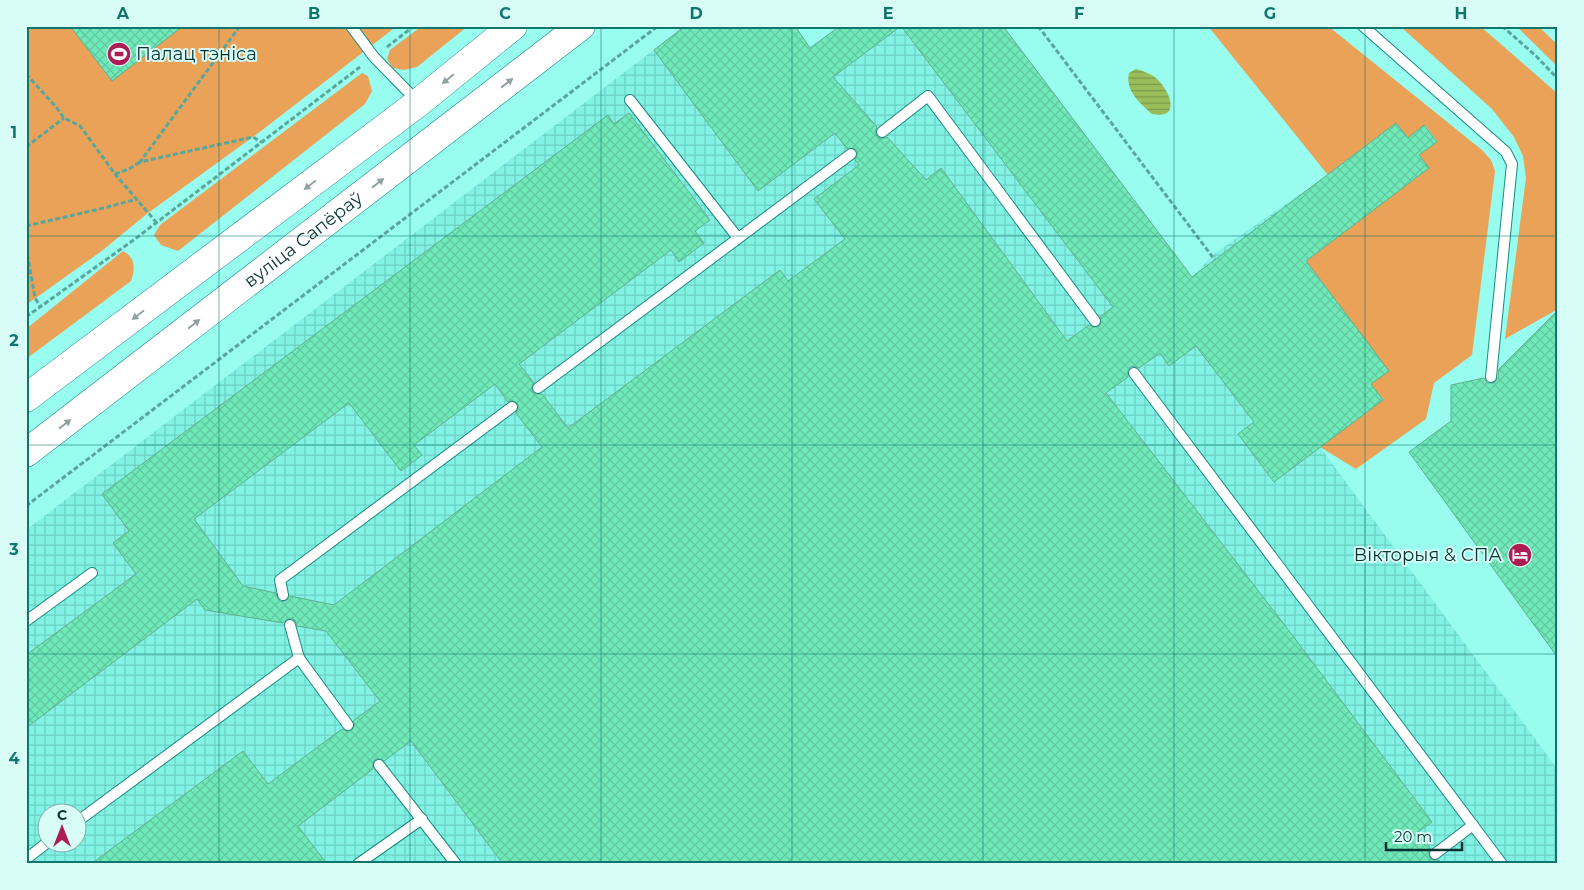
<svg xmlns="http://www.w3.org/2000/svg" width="1584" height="890" font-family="Montserrat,sans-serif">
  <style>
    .industrial { fill: url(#industrial-grid); fill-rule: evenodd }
    .green { fill: #e9a258 }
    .water { fill: url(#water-rules) }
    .building { fill: url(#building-cross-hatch); stroke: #5fb18f; fill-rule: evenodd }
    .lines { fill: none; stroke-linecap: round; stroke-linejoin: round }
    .service-casing { stroke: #188b80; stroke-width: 12 }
    .secondary-casing { stroke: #188b80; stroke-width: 29 }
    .path { stroke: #59a69d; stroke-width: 3; stroke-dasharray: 5 2.5; stroke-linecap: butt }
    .service { stroke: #fff; stroke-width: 10 }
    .secondary { stroke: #fff; stroke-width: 28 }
    .oneway { fill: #8fa4a2 }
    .grid { fill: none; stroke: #0f766e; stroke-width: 1; stroke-opacity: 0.55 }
    .labels { text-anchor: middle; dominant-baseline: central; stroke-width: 4; stroke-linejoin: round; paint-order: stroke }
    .poi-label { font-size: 18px; fill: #063430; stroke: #d8fdf7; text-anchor: start }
    .street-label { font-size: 18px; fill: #063430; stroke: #d8fdf7 }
    .neatline { fill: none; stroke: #0f766e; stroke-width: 2 }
    .grid-label { font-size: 16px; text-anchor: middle; font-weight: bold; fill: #0f766e }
  </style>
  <defs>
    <pattern id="industrial-grid" width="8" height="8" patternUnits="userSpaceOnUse" patternTransform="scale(1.25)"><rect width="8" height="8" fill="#81f2e4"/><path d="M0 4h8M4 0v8" fill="none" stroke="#6ed0c4"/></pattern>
    <pattern id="water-rules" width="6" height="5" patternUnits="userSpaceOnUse" patternTransform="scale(1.25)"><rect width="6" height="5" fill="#9bbc5a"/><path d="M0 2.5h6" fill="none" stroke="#7c9a4b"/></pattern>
    <pattern id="building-cross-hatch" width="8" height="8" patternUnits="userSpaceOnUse" patternTransform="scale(1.25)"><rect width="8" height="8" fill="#70e9b9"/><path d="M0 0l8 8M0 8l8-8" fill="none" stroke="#60c89f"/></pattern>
  </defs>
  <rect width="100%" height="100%" fill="#98fcef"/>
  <!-- industrial -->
  <path class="industrial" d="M685,26H795L810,48L840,26H1003L1192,277L1215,253L1328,175L1396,123L1424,125L1437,142L1429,168L1383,400L1320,447L1558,770V864H26V530ZM48,812H78V842H48Z"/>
  <!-- green -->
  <g class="green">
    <polygon points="26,26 397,26 261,131 148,213 103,250 26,305"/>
    <polygon points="422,26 468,26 417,67 404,70 393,68 387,59 390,50"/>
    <polygon points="1208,26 1328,26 1482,150 1491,160 1495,171 1472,355 1434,383 1426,419 1356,469 1320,447 1383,399 1371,384 1306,261 1429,168 1419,155 1437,141 1425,125 1408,138 1328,175"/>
    <polygon points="1400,26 1480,26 1558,94 1558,309 1505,339 1526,178 1523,156 1514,137 1492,109"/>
    <polygon points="1516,26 1538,26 1558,45 1558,67"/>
    <polygon points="362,73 368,76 372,91 365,104 178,251 161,245 154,235 160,225"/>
    <path d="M123,251C136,258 135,269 131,281L26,359V329Z"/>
  </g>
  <!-- water -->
  <path class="water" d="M1136,69C1143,71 1152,74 1157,79C1170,91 1182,120 1152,114C1140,103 1125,91 1129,73Z"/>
  <!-- building -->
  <g class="building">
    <polygon points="70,26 183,26 112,81"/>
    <path d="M685,26H795L810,48L840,26H1003L1192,277L1396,123L1408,138L1424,125L1437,142L1419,155L1429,168L1306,261L1389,371L1371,384L1383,400L1274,482L1238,434L1254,422L1196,346L1169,366L1160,353L1139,368L1134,366L1130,367L1128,371V377L1106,393L1290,632L1432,822L1418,832L1431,849L1429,852V858L1433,860H1439L1442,864H503L411,741L384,761L381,759H375L373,763V769L298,826L327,864H91L243,751L268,784L342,729L348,732L352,730L355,725L353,721L380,701L326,631L297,626L295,620L291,618L286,620L283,623L205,610L197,599L26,728V655L136,574L113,543L129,531L102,494L608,115L614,124L629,113L710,220L695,231L704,243L679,262L671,250L519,364L534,383L532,386V392L536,394H542L568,428L780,270L788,281L845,239L814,199L859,165L855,160L857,156V150L853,148L847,149L835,133L758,191L654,50ZM901,26L1113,307L1100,317L1101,323L1099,327H1093L1089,325L1067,341L941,168L926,180L887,137L882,139L877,137L875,132L877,127L833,77ZM495,384L508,402L512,400L517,403L519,407L516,413L542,447L334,605L290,596L287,600L281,602L278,599L276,593L243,586L194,519L349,403L401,471L422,455L414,445Z"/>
    <polygon points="1558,310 1558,658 1409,452 1451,421 1451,385 1484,378 1487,383 1494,383 1498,378 1499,369"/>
  </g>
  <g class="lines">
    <!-- service casing -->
    <g class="service-casing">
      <g id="service">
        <polyline points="351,26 374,57 418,102"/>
        <polyline points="1363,26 1506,152 1512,164 1491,377"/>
        <polyline points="630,100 738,238"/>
        <polyline points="882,132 928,96 1095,321"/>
        <polyline points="1134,373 1502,864"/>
        <polyline points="538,388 851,154"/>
        <polyline points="283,595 280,580 512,407"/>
        <polyline points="26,621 92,573"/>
        <polyline points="290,625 299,658 348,725"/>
        <polyline points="379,765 456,864"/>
        <polyline points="78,821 299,658"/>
        <polyline points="1435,854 1473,825"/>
        <polyline points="26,859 48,842"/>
        <polyline points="358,864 422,819"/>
      </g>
    </g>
    <!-- secondary casing -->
    <g class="secondary-casing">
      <g id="secondary">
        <polyline points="26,398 418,103 513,26"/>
        <path id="s1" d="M26,453L581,26"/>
      </g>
    </g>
    <!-- path -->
    <g class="path">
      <polyline points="240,26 140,162 253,137 261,142"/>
      <polyline points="1038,26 1215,260"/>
      <polyline points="1502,26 1536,56 1558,79"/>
      <polyline points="387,47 414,26"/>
      <polyline points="26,74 57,108 64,118 80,126 115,174 156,222"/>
      <polyline points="26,147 64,118"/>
      <polyline points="115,174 129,169 140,162"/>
      <polyline points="26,226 104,208 137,199"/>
      <polyline points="26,247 35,298 40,306"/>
      <polyline points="26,317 135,239 360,67"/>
      <polyline points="26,506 658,26"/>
    </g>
    <!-- service -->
    <use href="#service" class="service"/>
    <!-- secondary -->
    <use href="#secondary" class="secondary"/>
  </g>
  <!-- one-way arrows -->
  <defs><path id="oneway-solid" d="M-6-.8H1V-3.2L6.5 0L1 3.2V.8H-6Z" transform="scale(1.25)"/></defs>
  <g class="oneway">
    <use href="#oneway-solid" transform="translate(448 79) rotate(141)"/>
    <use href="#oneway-solid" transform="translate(507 83) rotate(-38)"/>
    <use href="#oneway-solid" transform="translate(378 183) rotate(-38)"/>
    <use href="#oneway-solid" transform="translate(310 185) rotate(143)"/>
    <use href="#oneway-solid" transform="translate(138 315) rotate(143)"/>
    <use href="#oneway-solid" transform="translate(194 324) rotate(-38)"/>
    <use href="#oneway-solid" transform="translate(65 424) rotate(-38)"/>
  </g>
  <!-- grid -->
  <path class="grid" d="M219,26V864M410,26V864M601,26V864M792,26V864M983,26V864M1174,26V864M1365,26V864M26,236H1558M26,445H1558M26,654H1558"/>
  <!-- icons -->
  <defs>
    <g id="stadium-disc" transform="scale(1.25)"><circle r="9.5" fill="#ad1d54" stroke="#d8fdf7"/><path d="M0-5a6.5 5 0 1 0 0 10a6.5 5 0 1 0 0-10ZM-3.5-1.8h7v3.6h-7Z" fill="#fff"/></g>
    <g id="hotel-disc" transform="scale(1.25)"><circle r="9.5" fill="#ad1d54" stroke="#d8fdf7"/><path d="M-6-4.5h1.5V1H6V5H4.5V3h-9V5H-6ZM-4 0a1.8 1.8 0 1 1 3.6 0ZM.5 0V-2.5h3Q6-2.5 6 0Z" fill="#fff"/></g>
  </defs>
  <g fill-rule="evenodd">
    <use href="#stadium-disc" x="119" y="54"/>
    <use href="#hotel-disc" x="1520" y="555"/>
  </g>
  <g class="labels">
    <!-- poi labels -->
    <g class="poi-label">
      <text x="136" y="54">Палац тэніса</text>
      <text x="1502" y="555" text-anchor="end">Вікторыя &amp; СПА</text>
    </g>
    <!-- street labels -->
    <g class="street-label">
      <text stroke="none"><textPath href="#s1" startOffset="350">вуліца Сапёраў</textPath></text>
    </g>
  </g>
  <!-- border -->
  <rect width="1584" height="890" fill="none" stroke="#d8fdf7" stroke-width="55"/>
  <!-- north arrow -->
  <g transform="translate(62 828)"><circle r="24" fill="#d8fdf7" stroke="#84ada7"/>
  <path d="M0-4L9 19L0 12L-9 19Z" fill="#ad1d54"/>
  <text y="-8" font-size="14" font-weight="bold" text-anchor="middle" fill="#063430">С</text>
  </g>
  <!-- scale -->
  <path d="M1386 842v8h76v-8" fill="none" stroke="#063430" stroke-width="2.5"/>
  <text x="1394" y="842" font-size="15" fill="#063430" stroke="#d8fdf7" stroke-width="4" paint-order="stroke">20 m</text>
  <rect x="28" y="28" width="1528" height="834" class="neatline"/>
  <g class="grid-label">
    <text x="123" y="19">A</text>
    <text x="314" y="19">B</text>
    <text x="505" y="19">C</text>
    <text x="696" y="19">D</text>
    <text x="888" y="19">E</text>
    <text x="1079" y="19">F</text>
    <text x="1270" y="19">G</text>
    <text x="1461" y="19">H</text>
    <text x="14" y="138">1</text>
    <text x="14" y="346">2</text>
    <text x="14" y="555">3</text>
    <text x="14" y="764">4</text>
  </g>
</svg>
